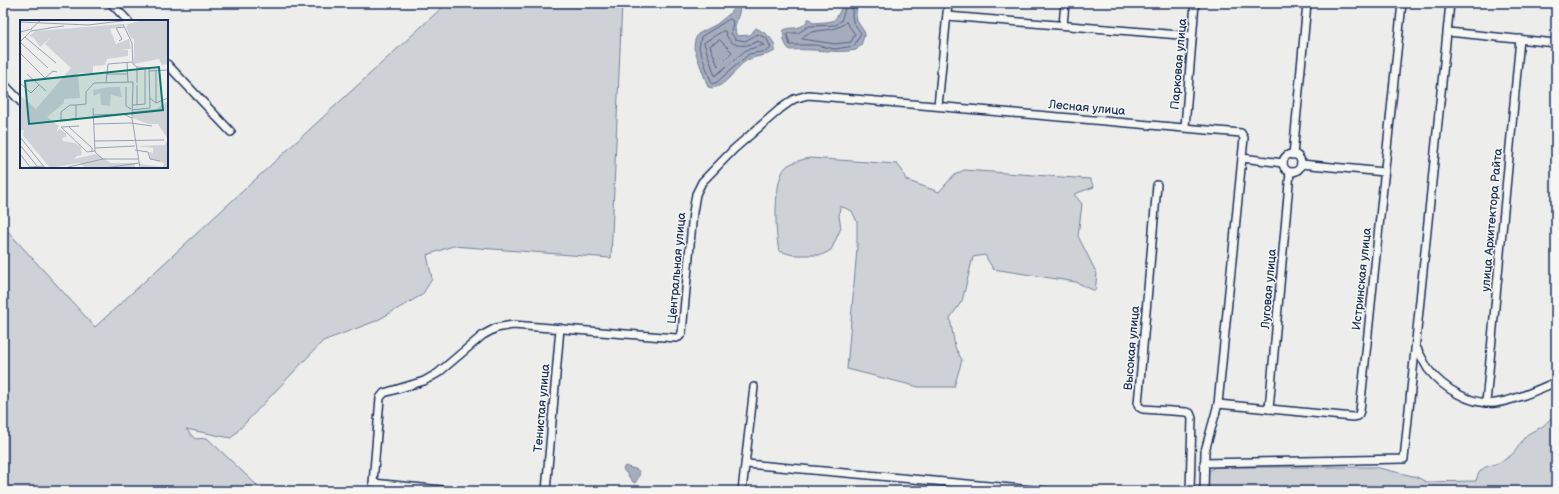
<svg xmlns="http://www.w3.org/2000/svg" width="1559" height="494" font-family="'Balsamiq Sans',sans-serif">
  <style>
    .green { fill: #ced2d7; stroke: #74809a }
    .water { fill: #a5acbc; stroke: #6e7a96 }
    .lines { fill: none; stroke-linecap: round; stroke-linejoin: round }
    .shore { stroke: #526184; stroke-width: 1 }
    .street-casing { stroke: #1b2f5e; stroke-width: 10 }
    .street { stroke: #f6f6f2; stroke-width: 7 }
    .labels { text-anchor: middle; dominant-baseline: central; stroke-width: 3; stroke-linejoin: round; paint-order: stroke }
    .street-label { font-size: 12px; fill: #1b2f5e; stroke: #f6f6f2 }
    .inset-road { fill: none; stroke: #99a2b3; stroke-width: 1 }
    .view { fill: #0f766e; fill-opacity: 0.15; stroke: #0f766e; stroke-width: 2 }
    .inset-edge { fill: none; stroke: #1b2f5e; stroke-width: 2 }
  </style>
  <rect width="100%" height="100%" fill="#edeeec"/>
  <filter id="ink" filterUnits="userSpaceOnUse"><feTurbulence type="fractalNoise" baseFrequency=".025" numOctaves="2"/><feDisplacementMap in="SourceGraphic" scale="8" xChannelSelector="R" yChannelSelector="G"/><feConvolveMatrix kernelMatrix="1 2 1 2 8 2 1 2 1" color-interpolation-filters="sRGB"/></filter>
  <g filter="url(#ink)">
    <!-- green -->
    <g class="green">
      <polygon points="447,3 622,3 611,258 453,246 427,255 432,279 422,295 376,321 323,341 231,438 186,429 195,439 207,438 263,491 3,491 3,226 95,327"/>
      <path d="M809,158L897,164L902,170L906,180L939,192L953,176L964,170L1090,179L1094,187L1074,194L1082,204L1078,236L1097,274L1095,291L1076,282L993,269L985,255L973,257L962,301L950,318L955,347L962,360L954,387H919L847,369L857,248V222L852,211L840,206L839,216L841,228L831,250L822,255H793L779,251C775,233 773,180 786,167C791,162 802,160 809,158Z"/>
      <path d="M1556,412V491H1208L1207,472L1215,467H1375L1417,477L1426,482L1476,481C1480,463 1491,468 1504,460C1516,453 1517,448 1524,438C1528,432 1537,430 1543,426C1548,422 1552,417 1556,412Z"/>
    </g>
    <!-- water -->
    <g class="water">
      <path d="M843,3H857L856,15L857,21L865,33L861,45L856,50C834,54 813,48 790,50C785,46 782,37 784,30C792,26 803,31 808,19H810L813,23C835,21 835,24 843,3Z"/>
      <path d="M737,4L740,5C741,15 731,26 737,36L750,35L756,28C765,33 776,39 775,51C765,57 753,55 743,63C734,71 721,92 708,87L694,48L695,40L698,34L717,24L728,15Z"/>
      <path d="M625,466C634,470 646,467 635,483L633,482L623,469Z"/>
    </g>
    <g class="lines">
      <!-- shore -->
      <g class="shore">
        <polyline points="847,3 841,21 836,25 809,26 798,33 788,33 787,35 790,45 816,45 835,49 854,46 861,33 853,22 852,15 853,3"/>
        <polygon points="730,19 733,21 731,33 735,39 745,41 758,34 767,39 771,48 767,51 749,54 717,82 712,84 699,48 701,37"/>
        <path d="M846,22L855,34L851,42L835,44L802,39C808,26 833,35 846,22Z"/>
        <path d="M723,31H725C729,48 745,48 758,41L764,45L746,50L715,76L704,43Z"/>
        <polygon points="720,40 732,52 718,66 710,46"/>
      </g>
      <!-- street casing -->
      <g class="street-casing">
        <g id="street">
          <polyline points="111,3 128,21"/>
          <polyline points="947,16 1192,36"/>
          <polyline points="1063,25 1065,3"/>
          <polyline points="1448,32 1556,43"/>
          <polyline points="167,64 231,132"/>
          <polyline points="3,83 21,102"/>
          <polyline points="938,106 948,3"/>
          <polyline points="1185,127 1195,3"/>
          <circle cx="1292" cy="163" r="9"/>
          <polyline points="1293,155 1307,3"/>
          <polyline points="1242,158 1283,163"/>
          <polyline points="1301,164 1384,172"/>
          <polyline points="1157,185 1138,404 1139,407 1143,409 1186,412 1190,413 1192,418 1190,491"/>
          <path d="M1416,347C1420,354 1424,362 1428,369C1443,388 1470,405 1495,403C1516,400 1537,390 1556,382"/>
          <polyline points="1486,403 1520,39"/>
          <polyline points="1218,404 1353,417 1358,416 1360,411 1402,3"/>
          <polyline points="1269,409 1290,172"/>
          <polyline points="1204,463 1404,459 1450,3"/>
          <polyline points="747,464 1045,491"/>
          <polyline points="452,491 373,483 380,398 384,393 424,381 438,373 483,335 496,328 513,325 676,338 679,337 682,333 693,212 696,194 702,182 734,149 780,109 794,99 808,95 1241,133 1244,138 1242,158 1218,404 1205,451 1204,491"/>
          <polyline points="546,491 560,328"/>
          <polyline points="742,491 754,387"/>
        </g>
      </g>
      <!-- street -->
      <use href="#street" class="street"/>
    </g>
  </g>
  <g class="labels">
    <!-- street labels -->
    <g class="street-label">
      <text transform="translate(1179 64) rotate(-85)">Парковая улица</text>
      <text transform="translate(1087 108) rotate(5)">Лесная улица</text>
      <text transform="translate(1492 220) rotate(-85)">улица Архитектора Райта</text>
      <text transform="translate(677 268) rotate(-85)">Центральная улица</text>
      <text transform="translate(1362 279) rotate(-84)">Истринская улица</text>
      <text transform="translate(1269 289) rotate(-85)">Луговая улица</text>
      <text transform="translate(1132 348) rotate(-85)">Высокая улица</text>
      <text transform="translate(542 408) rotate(-85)">Тенистая улица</text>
    </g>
  </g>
  <!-- overview -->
  <g transform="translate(20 20)">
    <rect width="148" height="148" fill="#edeeec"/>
    <path d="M122,0H148V44L142,45L139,39L114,44V19L111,18L106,7L108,5H105ZM102,4L103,6L90,9L96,24L109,19L111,29H101L108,30V36L87,39L85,45L73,46V53H58L60,78L44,79V83L27,97L39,106L36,112L40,109L46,113V117L42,118L43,121L55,123L61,127L62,135L57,136L54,139L76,134L91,143H115V148H66L59,143L30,148L3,115L4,110H0V75L16,89L51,48L25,24L31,17L20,27L14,18L9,16L16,11ZM89,67H100L102,77L91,75L90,86L81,85L80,73L74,76L73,70ZM148,81V119L138,104H128L113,98V91L136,89ZM146,121L148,124V148H121L120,144L143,147L144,143L130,139L129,132L133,133V128L116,126L145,125Z" fill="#ced2d7"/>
    <path class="inset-road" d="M0,2L68,5L110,0M103,4L112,23L113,44L117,47L129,48L130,88L112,90M29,8L44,6M11,9L21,0M0,12L12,9M5,17L36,43M99,21L102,19L96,8L104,7M0,33L25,58L33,51L37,52M107,42L108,62M117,47V63M28,48L0,22L11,11L30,8M129,51L148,50M136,51V83M7,54L26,71M86,54H108M86,62L88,44L112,42M0,63L11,73L19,65M117,65V85M106,67V86L111,89M130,78L136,83L148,78M56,85V99L41,100V92L50,85H56L66,84V72L74,63L113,62L112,98L120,148M113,85L125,84V49M73,88L75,132L83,139M73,95L103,94L112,98M73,104L111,103L132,106M41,107L67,132L75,131M41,107L59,106M49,107L72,128V131M0,117L25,148M75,121L144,120M0,125L17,146M75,128L115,126M115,130L128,132L130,139L140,141M0,134L10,147L24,146M44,148L83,139H118M85,148L119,143"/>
    <path class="view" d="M139,47L143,90L9,104L5,61Z"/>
    <rect width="148" height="148" class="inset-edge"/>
  </g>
  <!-- margin -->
  <rect width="1559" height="494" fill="none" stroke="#f6f6f2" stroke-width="16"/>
  <rect x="8" y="8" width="1543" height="478" fill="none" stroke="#1b2f5e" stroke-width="1.5" filter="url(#ink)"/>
</svg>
